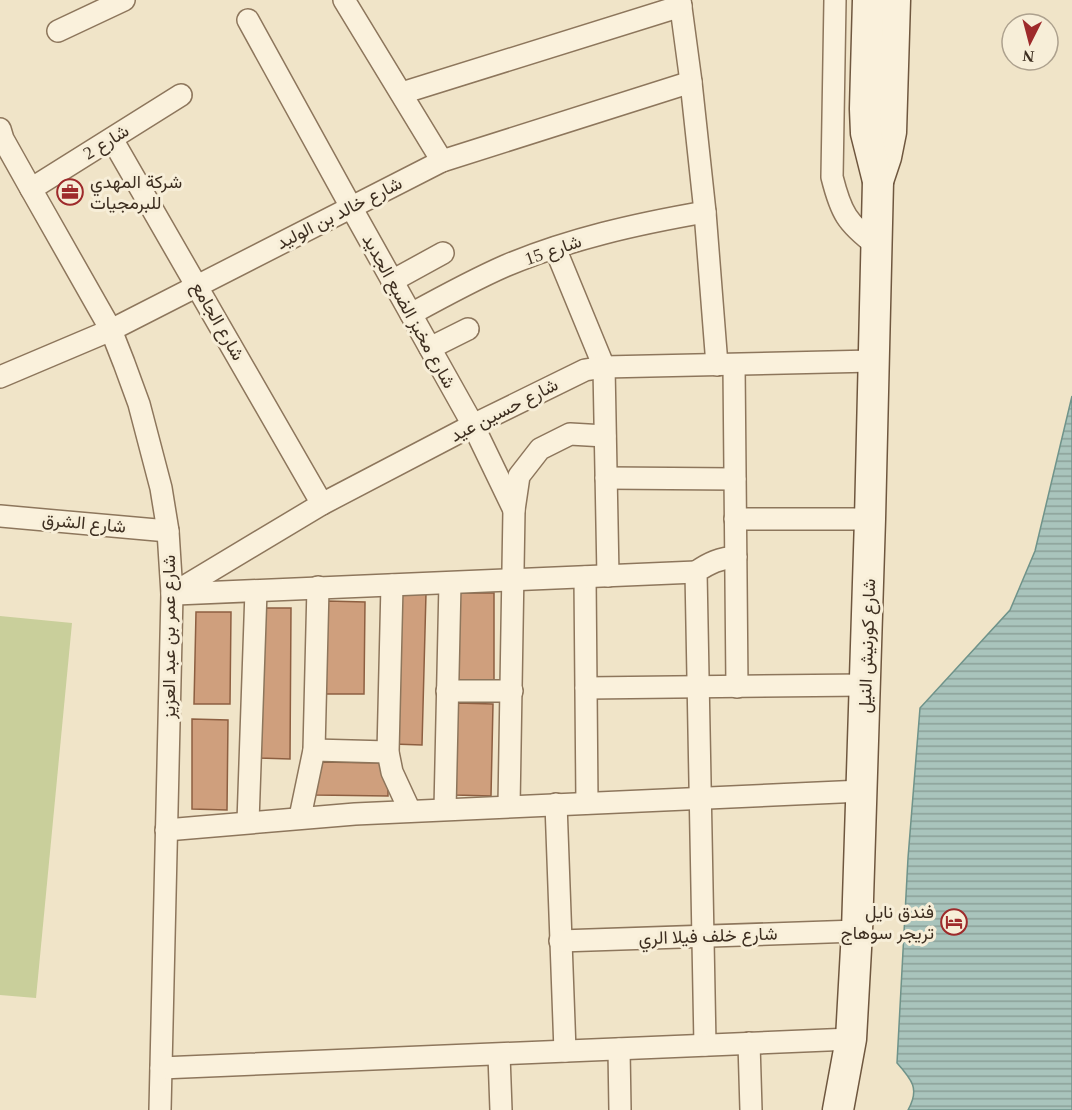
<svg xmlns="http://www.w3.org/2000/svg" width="1072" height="1110" font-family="'Times New Roman',Vazirmatn,serif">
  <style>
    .pitch { fill: #c9cf9b }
    .water { fill: url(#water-rules); stroke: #6f938a; stroke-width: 1.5 }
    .building { fill: #cf9f7d; stroke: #8d5f41; stroke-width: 1.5 }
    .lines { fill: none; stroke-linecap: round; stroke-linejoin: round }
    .minor-casing { stroke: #8d765c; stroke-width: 24 }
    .secondary-casing { stroke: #6f573f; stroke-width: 33 }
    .minor { stroke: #faf1dc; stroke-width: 21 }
    .secondary { stroke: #faf1dc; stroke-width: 30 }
    .labels { text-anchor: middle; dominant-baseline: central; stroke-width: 6; stroke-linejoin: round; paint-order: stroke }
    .street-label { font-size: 18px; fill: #3d2e20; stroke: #f7eed8 }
    .poi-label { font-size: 18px; fill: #3d2e20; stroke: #f7eed8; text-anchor: start }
  </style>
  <defs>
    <pattern id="water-rules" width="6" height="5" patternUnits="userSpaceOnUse" patternTransform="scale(1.5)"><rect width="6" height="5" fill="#a9c4bc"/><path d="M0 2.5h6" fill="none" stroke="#8ba098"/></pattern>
  </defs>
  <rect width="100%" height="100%" fill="#f0e4c8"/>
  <!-- pitch -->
  <polygon class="pitch" points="0,616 72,623 36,998 0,995"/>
  <!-- water -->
  <path class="water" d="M1072,396V1110H908C920,1089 912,1080 897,1063L908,858L920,708L1010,610L1035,551Z"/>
  <!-- building -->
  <g class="building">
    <polygon points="397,592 426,593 422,745 393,744"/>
    <rect x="458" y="593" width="36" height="88"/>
    <polygon points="327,601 365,602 364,694 326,694"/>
    <polygon points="261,608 291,608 290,759 259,758"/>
    <polygon points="196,612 231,612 230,704 194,704"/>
    <polygon points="457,703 493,704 491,796 455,795"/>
    <polygon points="192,719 228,720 227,810 192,809"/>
    <polygon points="317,762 388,763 388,796 316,795"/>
  </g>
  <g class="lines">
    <!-- minor casing -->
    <g class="minor-casing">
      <g id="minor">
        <polyline points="344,0 442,161"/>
        <polyline points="680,0 691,82 705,212 717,365"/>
        <path d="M835,0L832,177C841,213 847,223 876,245"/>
        <polyline points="248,20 351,207 473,425 514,510"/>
        <polyline points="58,31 124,0"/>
        <polyline points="402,93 681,6"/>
        <polyline points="0,129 3,139 31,189 111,330 124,363 139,404 161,488 168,531 172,594 160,1110"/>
        <polyline points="112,139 322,504"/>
        <polyline points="31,189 181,95"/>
        <polyline points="555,248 604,367 608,576"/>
        <polyline points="392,281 443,253"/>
        <path d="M411,314C442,297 473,280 505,266C569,239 636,224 705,212"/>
        <polyline points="430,348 468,329"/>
        <polyline points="734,365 737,687"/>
        <polyline points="0,377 111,330 442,161 691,82"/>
        <polyline points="606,478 735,479"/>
        <polyline points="0,516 168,531"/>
        <polyline points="735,519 870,519"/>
        <polyline points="585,577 587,803"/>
        <polyline points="392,585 388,752 392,772 410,811"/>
        <polyline points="172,594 322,504 473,425 585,370 604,367 873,361"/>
        <polyline points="176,594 696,572"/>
        <polyline points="586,688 865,685"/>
        <polyline points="447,691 512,691"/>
        <polyline points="314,750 388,752"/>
        <polyline points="556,804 565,1051"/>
        <polyline points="509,806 514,510 519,476 540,449 570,434 605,436"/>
        <polyline points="445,809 450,583"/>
        <polyline points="300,817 314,750 318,587"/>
        <polyline points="248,822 256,591"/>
        <polyline points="166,830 355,814 862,791"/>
        <polyline points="560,941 857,931"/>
        <polyline points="749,1043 751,1110"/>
        <path d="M705,1045L696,572C709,563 720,558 736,557"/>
        <polyline points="619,1049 620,1110"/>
        <polyline points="499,1055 501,1110"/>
        <polyline points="161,1068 851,1039"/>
      </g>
    </g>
    <!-- secondary casing -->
    <g class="secondary-casing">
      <g id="secondary">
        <polyline points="878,181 886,157 891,132 895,0"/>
        <polyline points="838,1110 851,1039 857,931 870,519 878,181 866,133 865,109 868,0"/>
      </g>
    </g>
    <!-- minor -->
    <use href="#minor" class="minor"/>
    <!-- secondary -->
    <use href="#secondary" class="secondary"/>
  </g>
  <!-- icons -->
  <defs>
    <g id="office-ring" transform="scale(1.35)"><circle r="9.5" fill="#f7eed8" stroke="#9e2a2b" stroke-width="1.5"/><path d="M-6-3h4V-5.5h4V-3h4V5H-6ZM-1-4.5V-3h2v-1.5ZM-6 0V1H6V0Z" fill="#9e2a2b"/></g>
    <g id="hotel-ring" transform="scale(1.35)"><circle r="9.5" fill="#f7eed8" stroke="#9e2a2b" stroke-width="1.5"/><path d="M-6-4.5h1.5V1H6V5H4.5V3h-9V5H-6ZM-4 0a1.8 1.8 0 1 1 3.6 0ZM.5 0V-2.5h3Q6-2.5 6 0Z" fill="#9e2a2b"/></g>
  </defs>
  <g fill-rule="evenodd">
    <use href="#office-ring" x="70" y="192"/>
    <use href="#hotel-ring" x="954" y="922"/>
  </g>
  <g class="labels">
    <!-- street labels -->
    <g class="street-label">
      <text transform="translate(106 142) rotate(-32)">شارع 2</text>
      <text transform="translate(339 213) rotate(-27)">شارع خالد بن الوليد</text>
      <text transform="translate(553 250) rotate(-19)">شارع 15</text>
      <text transform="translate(409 311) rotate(61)">شارع مخبز الضبع الجديد</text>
      <text transform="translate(218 321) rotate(60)">شارع الجامع</text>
      <text transform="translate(504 410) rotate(-27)">شارع حسين عيد</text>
      <text transform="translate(84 523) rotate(5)">شارع الشرق</text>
      <text transform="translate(169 637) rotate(-90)">شارع عمر بن عبد العزيز</text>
      <text transform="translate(867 646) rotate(-88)">شارع كورنيش النيل</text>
      <text transform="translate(708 936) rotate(-2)">شارع خلف فيلا الري</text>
    </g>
    <!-- poi labels -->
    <g class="poi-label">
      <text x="90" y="182">شركة المهدي<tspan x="90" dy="21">للبرمجيات</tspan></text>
      <text x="934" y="912" text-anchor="end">فندق نايل<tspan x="934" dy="21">تريجر سوهاج</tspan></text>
    </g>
  </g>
  <!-- north arrow -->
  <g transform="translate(1030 42) rotate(186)"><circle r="28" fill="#f7eed8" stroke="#ada18e" stroke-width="1.5"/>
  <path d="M0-4.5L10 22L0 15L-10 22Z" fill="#9e2a2b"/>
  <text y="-9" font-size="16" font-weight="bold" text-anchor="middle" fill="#3d2e20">N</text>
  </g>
</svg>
